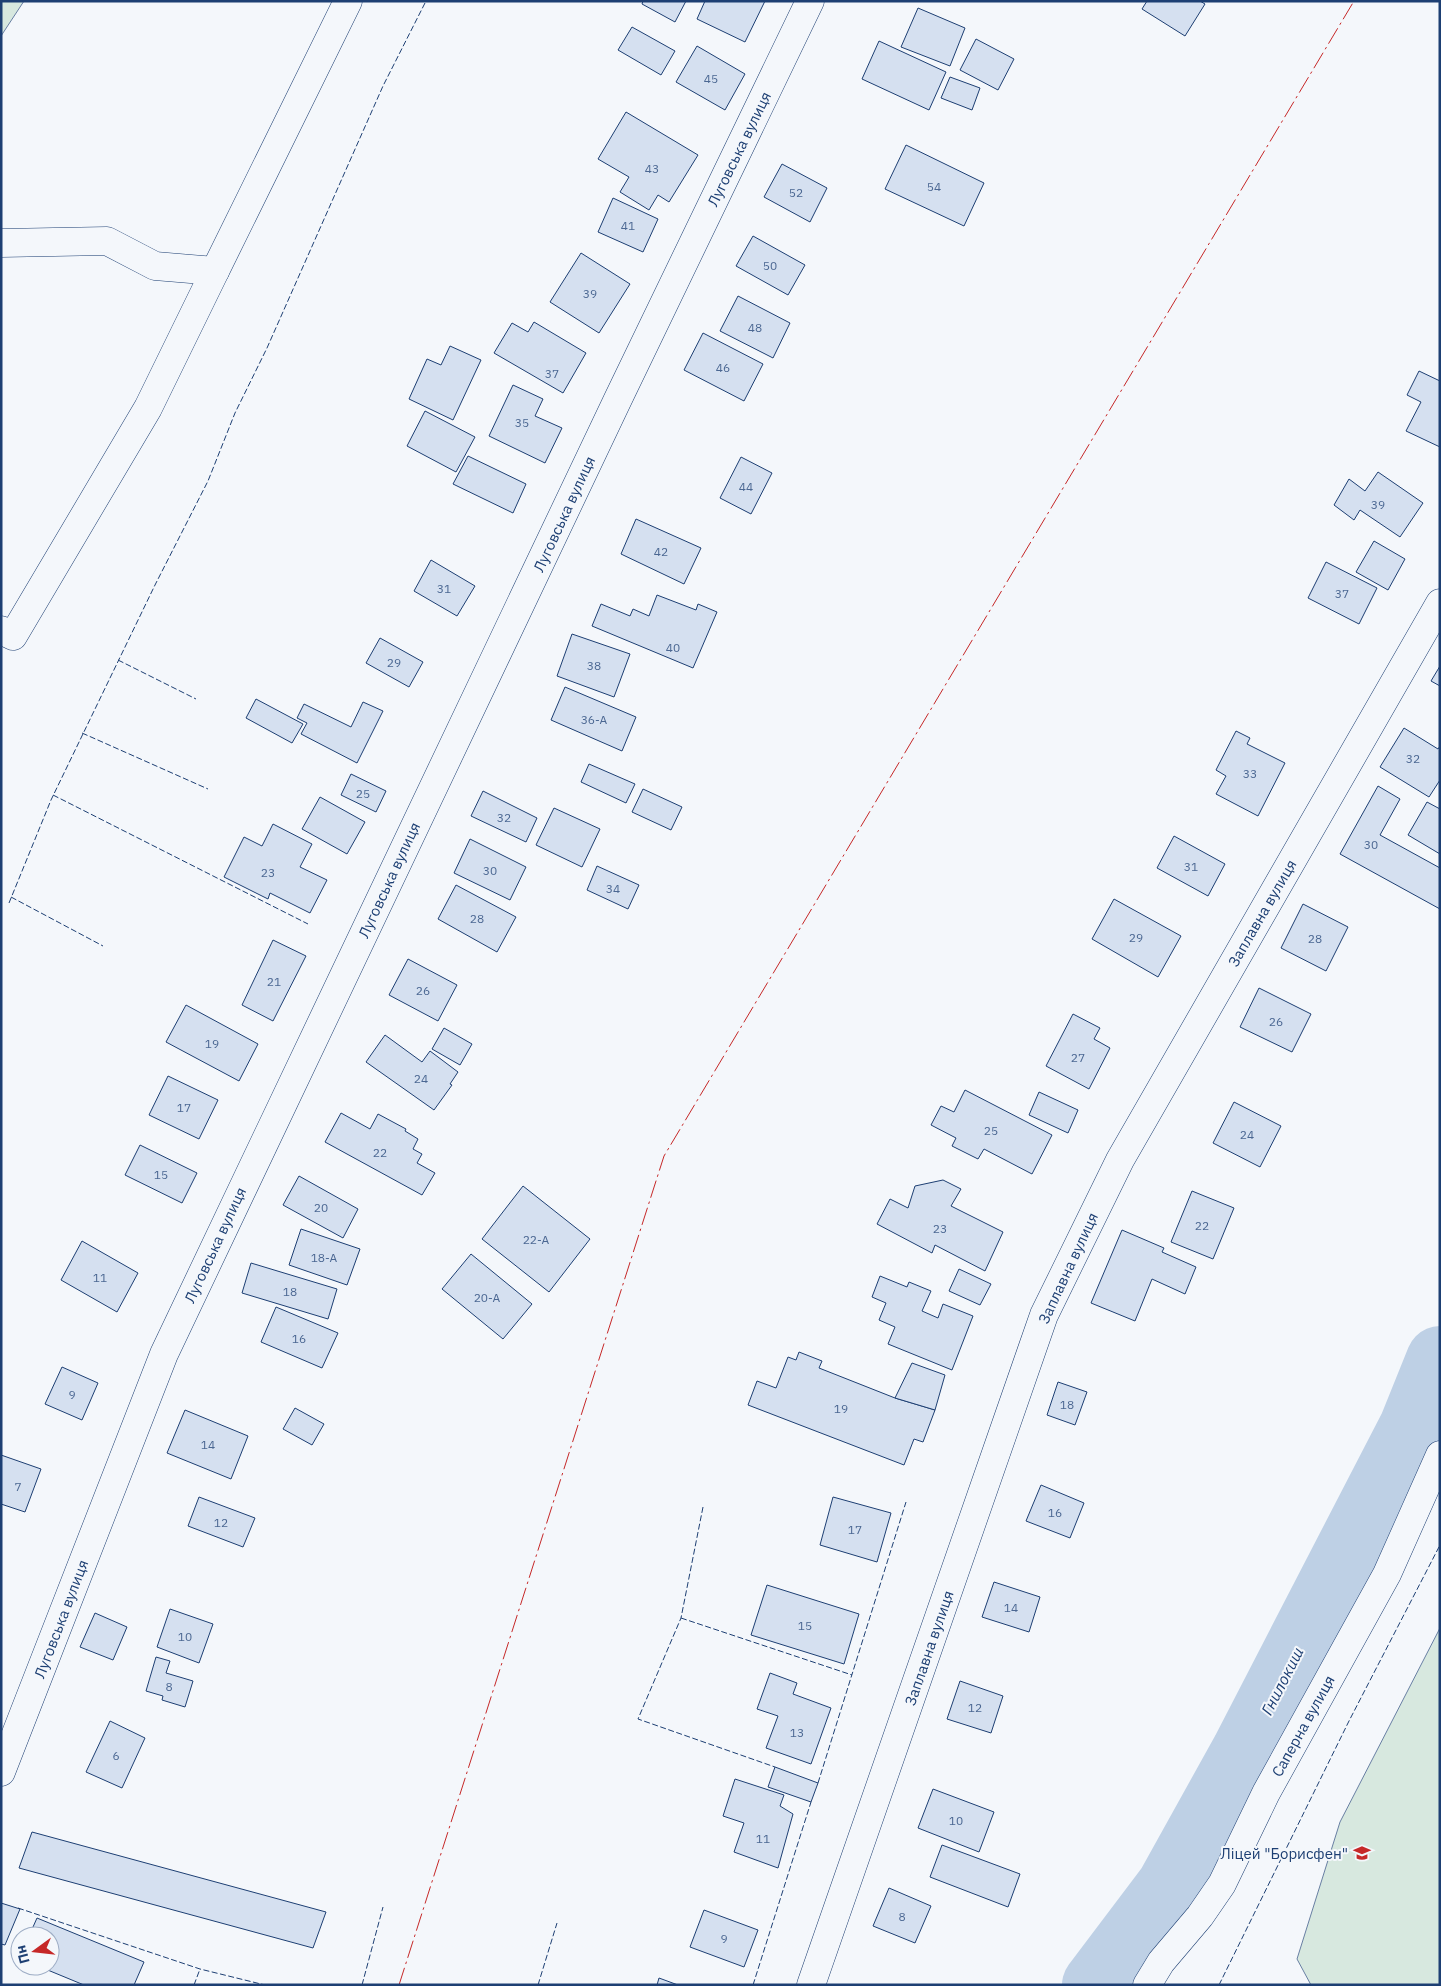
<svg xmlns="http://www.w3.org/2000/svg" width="1441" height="1986" font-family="'IBM Plex Sans',sans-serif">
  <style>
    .green { fill: #d7e8df; stroke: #687fa3 }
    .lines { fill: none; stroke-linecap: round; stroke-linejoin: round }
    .river { stroke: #bed0e5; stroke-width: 68 }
    .building { fill: #d5e0f0; stroke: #1d3f73 }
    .minor-casing { stroke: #1d3f73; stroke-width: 29 }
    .minor { stroke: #f4f7fb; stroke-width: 28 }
    .fence { stroke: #1d3f73; stroke-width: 1; stroke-dasharray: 6 2.5; stroke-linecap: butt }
    .power { stroke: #c62828; stroke-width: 1; stroke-dasharray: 18 4 2.5 4; stroke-linecap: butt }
    .labels { text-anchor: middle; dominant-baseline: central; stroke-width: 4; stroke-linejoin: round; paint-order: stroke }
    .number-label { font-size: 12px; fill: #4b6792 }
    .street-label { font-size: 15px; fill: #1d3f73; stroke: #f4f7fb }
    .poi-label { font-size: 15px; fill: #1d3f73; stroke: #f4f7fb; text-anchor: end }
    .water-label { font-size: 16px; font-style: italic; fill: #1d3f73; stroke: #f4f7fb }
  </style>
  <rect width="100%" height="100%" fill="#f4f7fb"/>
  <!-- green -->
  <g class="green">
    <polygon points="1,1 24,1 1,36"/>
    <polygon points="1440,1628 1440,1985 1311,1985 1297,1959 1340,1822"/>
  </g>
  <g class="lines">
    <!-- river -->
    <polyline class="river" points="1096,1985 1170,1887 1245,1752 1413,1427 1440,1360"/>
  </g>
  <!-- building -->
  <g class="building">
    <polygon points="643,1 686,1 675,22 642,4"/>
    <polygon points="705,1 765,1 745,42 697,19"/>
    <polygon points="1147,1 1200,1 1205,4 1185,36 1142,9"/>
    <polygon points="918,8 965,28 950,66 901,47"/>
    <polygon points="632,27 675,51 661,75 618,50"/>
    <polygon points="976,39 1014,59 998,90 960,70"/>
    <polygon points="879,41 946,72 929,110 862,79"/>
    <polygon points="697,46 745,74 725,110 676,82"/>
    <polygon points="950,77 980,88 972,110 941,98"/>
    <polygon points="626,112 698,155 669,202 658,195 649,210 620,192 629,177 598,159"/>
    <polygon points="906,145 984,183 964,226 885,189"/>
    <polygon points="782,164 827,188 810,222 764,197"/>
    <polygon points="613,198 658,219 643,252 598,232"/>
    <polygon points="753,236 805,265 788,295 736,266"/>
    <polygon points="581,253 630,284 599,333 550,302"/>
    <polygon points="738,296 790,323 773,358 720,331"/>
    <polygon points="534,322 586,353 563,393 494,353 512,323 528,332"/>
    <polygon points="703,333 763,364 744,401 684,370"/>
    <polygon points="450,346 481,360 453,420 409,399 427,359 441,365"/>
    <polygon points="1419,371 1440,381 1440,447 1406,431 1421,402 1407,395"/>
    <polygon points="513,385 543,399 535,416 562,428 545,463 489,436"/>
    <polygon points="425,411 475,437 456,472 407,446"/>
    <polygon points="468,456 526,484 513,513 453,484"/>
    <polygon points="741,457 772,473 751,514 720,498"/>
    <polygon points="1378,472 1423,503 1400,537 1360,510 1354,520 1334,505 1349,479 1365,491"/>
    <polygon points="636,519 701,548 684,584 621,554"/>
    <polygon points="1374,541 1405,559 1388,590 1356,572"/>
    <polygon points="431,560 475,586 457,616 414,591"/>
    <polygon points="1326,562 1377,588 1359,624 1308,598"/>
    <polygon points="657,595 696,610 698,604 717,612 693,668 592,626 601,604 630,616 633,609 649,616"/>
    <polygon points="572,634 630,654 614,697 557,676"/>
    <polygon points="380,638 423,662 409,687 366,663"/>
    <polygon points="1440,666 1440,686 1431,681"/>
    <polygon points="565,687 636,717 622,751 551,720"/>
    <polygon points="256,699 303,724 292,743 246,718"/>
    <polygon points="363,702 383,711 357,763 301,734 307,723 297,718 304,704 351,727"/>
    <polygon points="1404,728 1438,749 1440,746 1440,780 1429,797 1380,767"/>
    <polygon points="1236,731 1250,738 1247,744 1285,763 1258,816 1216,794 1226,776 1216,770"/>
    <polygon points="589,764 635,784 626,803 581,782"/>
    <polygon points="351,774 386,791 376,812 341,795"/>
    <polygon points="1378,786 1400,799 1380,835 1440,868 1440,909 1340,854"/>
    <polygon points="643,789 682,807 671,830 632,812"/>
    <polygon points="483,791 537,818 526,842 471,816"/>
    <polygon points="320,797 365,822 347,854 302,829"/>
    <polygon points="1427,802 1440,809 1440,854 1408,835"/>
    <polygon points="554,808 600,829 582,867 536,845"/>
    <polygon points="273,824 312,844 300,867 327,880 310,913 270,893 268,899 224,877 244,837 262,846"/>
    <polygon points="1174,836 1225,864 1208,896 1157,868"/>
    <polygon points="470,839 526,867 510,900 454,873"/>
    <polygon points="597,866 639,885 628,909 587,890"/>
    <polygon points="456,885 516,917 497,952 438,919"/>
    <polygon points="1114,899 1181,936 1158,977 1092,939"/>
    <polygon points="1303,904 1348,927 1326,971 1281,948"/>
    <polygon points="273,940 306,956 273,1021 242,1005"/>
    <polygon points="408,959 457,985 438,1021 389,995"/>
    <polygon points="1259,988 1311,1014 1292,1052 1240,1027"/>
    <polygon points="186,1005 258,1044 239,1081 166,1042"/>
    <polygon points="1073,1014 1100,1028 1094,1039 1110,1048 1089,1089 1046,1066"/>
    <polygon points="444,1028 472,1044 460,1065 432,1049"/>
    <polygon points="385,1035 422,1062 430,1051 458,1072 450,1084 452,1085 434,1110 366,1062"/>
    <polygon points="168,1076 218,1100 199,1139 149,1115"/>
    <polygon points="965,1090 1052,1135 1032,1174 984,1149 978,1159 952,1146 956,1138 931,1125 941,1106 954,1112"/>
    <polygon points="1039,1092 1078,1110 1068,1133 1029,1115"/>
    <polygon points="1234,1102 1281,1126 1260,1167 1213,1143"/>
    <polygon points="341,1113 370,1129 378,1114 406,1129 405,1131 418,1139 413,1149 422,1154 417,1163 435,1173 422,1195 325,1142"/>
    <polygon points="140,1145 197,1173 182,1203 125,1175"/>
    <polygon points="299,1176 358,1209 343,1238 283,1205"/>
    <polygon points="943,1180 961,1189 951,1206 1003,1232 985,1271 935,1245 932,1253 877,1224 890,1199 908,1208 915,1186"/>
    <polygon points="523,1186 590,1239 549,1292 482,1239"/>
    <polygon points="1192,1191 1234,1208 1213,1259 1171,1242"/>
    <polygon points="301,1229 360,1249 347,1285 289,1265"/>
    <polygon points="1122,1230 1164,1248 1162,1252 1196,1267 1185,1294 1152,1279 1135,1321 1091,1303"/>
    <polygon points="82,1241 138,1273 117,1312 61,1280"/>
    <polygon points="471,1254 532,1304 503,1339 442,1289"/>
    <polygon points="251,1263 337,1289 328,1319 242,1293"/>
    <polygon points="959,1269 991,1284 980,1305 949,1291"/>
    <polygon points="880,1276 907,1287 909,1282 931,1291 922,1311 938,1318 943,1304 973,1316 952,1370 888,1344 895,1327 879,1320 886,1303 872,1297"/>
    <polygon points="276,1307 338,1333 322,1368 261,1342"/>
    <polygon points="799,1352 822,1361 819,1368 895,1398 935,1410 923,1442 914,1439 904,1465 748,1405 757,1381 776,1388 788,1357 796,1360"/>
    <polygon points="912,1363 945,1375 935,1410 895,1398"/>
    <polygon points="62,1367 98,1383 82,1420 45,1404"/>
    <polygon points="1058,1382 1087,1392 1075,1425 1047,1415"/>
    <polygon points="295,1408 324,1424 312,1445 283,1429"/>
    <polygon points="185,1410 248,1436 231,1479 167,1453"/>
    <polygon points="1,1455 41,1469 25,1512 1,1504"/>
    <polygon points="1041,1485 1084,1503 1070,1538 1026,1521"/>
    <polygon points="199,1497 255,1518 243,1547 188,1526"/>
    <polygon points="833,1497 891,1513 877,1562 820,1545"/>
    <polygon points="994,1582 1040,1597 1029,1632 982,1617"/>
    <polygon points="767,1585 859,1614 844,1664 751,1635"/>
    <polygon points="170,1609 213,1624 199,1663 157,1647"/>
    <polygon points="95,1613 127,1627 113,1660 80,1647"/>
    <polygon points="156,1657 170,1661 166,1673 193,1681 185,1707 162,1700 163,1696 146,1691"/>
    <polygon points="770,1673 797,1683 793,1694 831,1708 811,1764 766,1748 778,1716 757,1709"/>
    <polygon points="960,1681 1003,1696 991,1733 947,1719"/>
    <polygon points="110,1721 145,1738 122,1788 86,1772"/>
    <polygon points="775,1767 818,1783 811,1802 768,1787"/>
    <polygon points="735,1779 784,1795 780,1806 793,1814 778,1868 734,1852 744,1823 723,1816"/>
    <polygon points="933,1789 994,1812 979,1852 918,1828"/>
    <polygon points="32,1832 326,1912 313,1948 19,1868"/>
    <polygon points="942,1845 1020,1874 1008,1907 930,1877"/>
    <polygon points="889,1888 931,1906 915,1943 873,1926"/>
    <polygon points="1,1903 20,1909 5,1945 1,1944"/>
    <polygon points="704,1910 758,1930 744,1967 690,1947"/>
    <polygon points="37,1918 144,1962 134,1985 84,1985 38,1966 50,1966 50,1936 29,1936"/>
    <polygon points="659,1978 678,1985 657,1985"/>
  </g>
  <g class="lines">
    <!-- minor casing -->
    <g class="minor-casing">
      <g id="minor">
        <polyline points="1,243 107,241 155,266 215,271 348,1"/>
        <polyline points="1,630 13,636 148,408 215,271"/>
        <polyline points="1,1772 164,1354 618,399 810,1"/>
        <polyline points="811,1985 1044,1315 1120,1160 1440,603"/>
        <polyline points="1147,1985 1161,1962 1200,1916 1222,1884 1266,1793 1387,1574 1440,1455"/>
      </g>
    </g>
    <!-- minor -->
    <use href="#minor" class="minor"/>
    <!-- fence -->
    <g class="fence">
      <polyline points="118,660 196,699"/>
      <polyline points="82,733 208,789"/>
      <polyline points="53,795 308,924"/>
      <polyline points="11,897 103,946"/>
      <polyline points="9,903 51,800 155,585 208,481 235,413 267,348 383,86 426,1"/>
      <polyline points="703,1507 681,1618 638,1719 775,1767"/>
      <polyline points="681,1618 852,1675"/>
      <polyline points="818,1783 906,1502"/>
      <polyline points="18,1908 200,1969 265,1985"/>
      <polyline points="194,1985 200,1969"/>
      <polyline points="362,1985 383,1907"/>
      <polyline points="538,1985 557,1923"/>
      <polyline points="753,1985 811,1802"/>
      <polyline points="1219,1985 1349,1721 1440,1545"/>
    </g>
    <!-- power -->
    <polyline class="power" points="399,1985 664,1156 1354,1"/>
  </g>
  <!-- icons -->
  <defs>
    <g id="school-bare" transform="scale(1.35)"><path d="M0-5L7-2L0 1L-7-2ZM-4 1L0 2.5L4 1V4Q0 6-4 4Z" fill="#c62828" stroke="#f4f7fb" stroke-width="2.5" paint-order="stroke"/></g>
  </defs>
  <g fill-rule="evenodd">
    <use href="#school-bare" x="1362" y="1853"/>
  </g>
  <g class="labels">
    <!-- number labels -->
    <g class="number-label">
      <text x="711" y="78">45</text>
      <text x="652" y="168">43</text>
      <text x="934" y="186">54</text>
      <text x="796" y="192">52</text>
      <text x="628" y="225">41</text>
      <text x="770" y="265">50</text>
      <text x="590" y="293">39</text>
      <text x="755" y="327">48</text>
      <text x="723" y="367">46</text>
      <text x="552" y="373">37</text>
      <text x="522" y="422">35</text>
      <text x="746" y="486">44</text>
      <text x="1378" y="504">39</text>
      <text x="661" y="551">42</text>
      <text x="444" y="588">31</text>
      <text x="1342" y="593">37</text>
      <text x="673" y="647">40</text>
      <text x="394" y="662">29</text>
      <text x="594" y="665">38</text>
      <text x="594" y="719">36-А</text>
      <text x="1413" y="758">32</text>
      <text x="1250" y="773">33</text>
      <text x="363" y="793">25</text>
      <text x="504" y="817">32</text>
      <text x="1371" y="844">30</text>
      <text x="1191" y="866">31</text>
      <text x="490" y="870">30</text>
      <text x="268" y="872">23</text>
      <text x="613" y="888">34</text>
      <text x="477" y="918">28</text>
      <text x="1136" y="937">29</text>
      <text x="1315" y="938">28</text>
      <text x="274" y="981">21</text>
      <text x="423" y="990">26</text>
      <text x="1276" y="1021">26</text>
      <text x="212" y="1043">19</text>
      <text x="1078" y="1057">27</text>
      <text x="421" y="1078">24</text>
      <text x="184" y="1107">17</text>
      <text x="991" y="1130">25</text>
      <text x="1247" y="1134">24</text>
      <text x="380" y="1152">22</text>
      <text x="161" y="1174">15</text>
      <text x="321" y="1207">20</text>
      <text x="1202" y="1225">22</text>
      <text x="940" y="1228">23</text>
      <text x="536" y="1239">22-А</text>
      <text x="324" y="1257">18-А</text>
      <text x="100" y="1277">11</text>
      <text x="290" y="1291">18</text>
      <text x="487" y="1297">20-А</text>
      <text x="299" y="1338">16</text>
      <text x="72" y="1394">9</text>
      <text x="1067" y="1404">18</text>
      <text x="841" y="1408">19</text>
      <text x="208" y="1444">14</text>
      <text x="18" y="1486">7</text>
      <text x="1055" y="1512">16</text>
      <text x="221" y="1522">12</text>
      <text x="855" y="1529">17</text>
      <text x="1011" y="1607">14</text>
      <text x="805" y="1625">15</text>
      <text x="185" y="1636">10</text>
      <text x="169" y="1686">8</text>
      <text x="975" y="1707">12</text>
      <text x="797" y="1732">13</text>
      <text x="116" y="1755">6</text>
      <text x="956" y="1820">10</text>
      <text x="763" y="1838">11</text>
      <text x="902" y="1916">8</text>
      <text x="724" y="1938">9</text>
    </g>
    <!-- street labels -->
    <g class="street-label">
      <text transform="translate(739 149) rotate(-64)">Луговська вулиця</text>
      <text transform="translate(564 514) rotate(-65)">Луговська вулиця</text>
      <text transform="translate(389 880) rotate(-65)">Луговська вулиця</text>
      <text transform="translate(1262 913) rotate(-60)">Заплавна вулиця</text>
      <text transform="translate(215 1245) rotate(-65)">Луговська вулиця</text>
      <text transform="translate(1068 1268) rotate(-65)">Заплавна вулиця</text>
      <text transform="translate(61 1619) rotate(-69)">Луговська вулиця</text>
      <text transform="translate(929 1648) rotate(-71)">Заплавна вулиця</text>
      <text transform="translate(1303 1726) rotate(-61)">Саперна вулиця</text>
    </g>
    <!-- poi labels -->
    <g class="poi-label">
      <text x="1348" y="1853">Ліцей "Борисфен"</text>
    </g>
    <!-- water labels -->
    <g class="water-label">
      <text transform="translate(1282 1681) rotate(-63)">Гнилокиш</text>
    </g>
  </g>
  <!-- border -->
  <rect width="1441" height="1986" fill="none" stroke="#1d3f73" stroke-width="5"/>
  <!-- north arrow -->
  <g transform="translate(35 1951) rotate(255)"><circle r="24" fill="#f4f7fb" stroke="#9eadc5"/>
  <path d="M0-4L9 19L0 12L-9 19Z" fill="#c62828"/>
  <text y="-8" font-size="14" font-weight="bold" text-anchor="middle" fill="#1d3f73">Пн</text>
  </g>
</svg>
